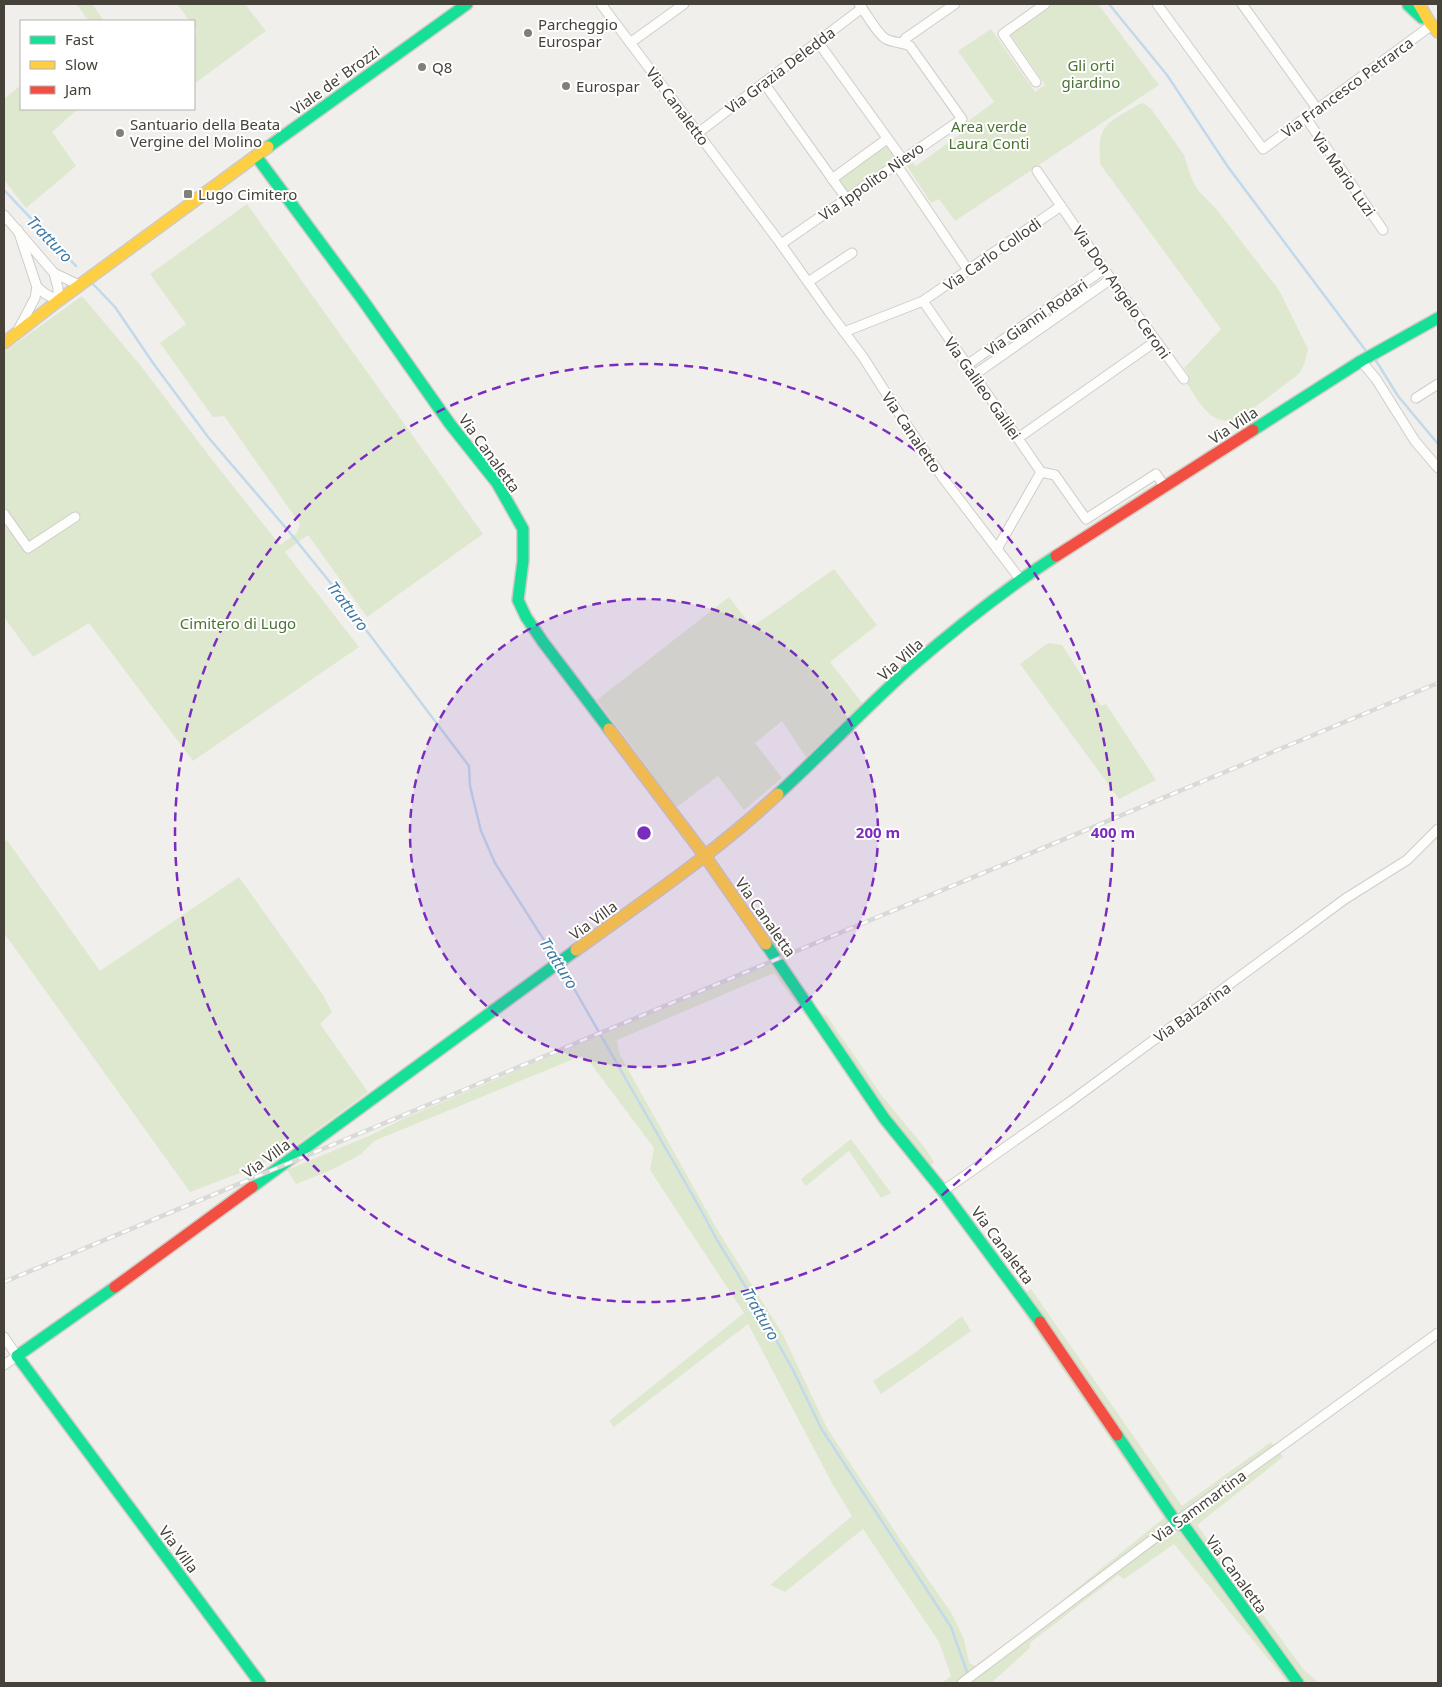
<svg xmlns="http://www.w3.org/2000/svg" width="1442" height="1687" font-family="'Noto Sans',sans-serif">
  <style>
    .green { fill: #dee8cf }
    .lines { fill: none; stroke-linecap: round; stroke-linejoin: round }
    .stream { stroke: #c1d9ea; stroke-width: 2.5 }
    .street-casing { stroke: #cfcdca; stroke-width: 11 }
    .fast-casing { stroke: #cfccc4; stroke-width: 14 }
    .slow-casing { stroke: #cfccc4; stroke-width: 14 }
    .jam-casing { stroke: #cfccc4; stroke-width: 14 }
    .street { stroke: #fdfdfc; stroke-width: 9 }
    .fast { stroke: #16e098; stroke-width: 11 }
    .slow { stroke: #ffcf43; stroke-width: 11 }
    .jam { stroke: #f24e42; stroke-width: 11 }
    .rail-casing { stroke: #d9d9d8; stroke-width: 4.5 }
    .rail { stroke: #fff; stroke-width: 2.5; stroke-dasharray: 8; stroke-linecap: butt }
    .ring { fill: none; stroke: #7b2cbf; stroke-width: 2.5; stroke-dasharray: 9 6 }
    .poi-dot { fill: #827e78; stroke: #fff; stroke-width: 2 }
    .labels { text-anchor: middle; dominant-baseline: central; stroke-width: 4; stroke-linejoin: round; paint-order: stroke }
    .poi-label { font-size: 15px; fill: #464139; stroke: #fff; text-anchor: start }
    .park-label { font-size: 15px; fill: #4a7232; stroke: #fff }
    .street-label { font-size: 15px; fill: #464139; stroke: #fff }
    .water-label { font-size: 16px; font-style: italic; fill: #3d79a7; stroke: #fff }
    .centre { fill: #7b2cbf; stroke: #fff; stroke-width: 2.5 }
    .ring-label { font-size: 15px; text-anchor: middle; font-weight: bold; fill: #7b2cbf; stroke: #fff; stroke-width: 4; stroke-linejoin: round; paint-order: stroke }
  </style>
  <rect width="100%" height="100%" fill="#f1efec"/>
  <!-- green -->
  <g class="green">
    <polygon points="76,4 92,4 104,21 89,21"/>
    <polygon points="177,4 245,4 266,31 194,84 194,35 197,32 194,27 194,21 190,21"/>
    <polygon points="1053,4 1098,4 1159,85 955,221 939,199 931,203 907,166 912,162 916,166 970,127 967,122 994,102 958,51 991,29 1035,92 1045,85 1011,35"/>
    <polygon points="21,85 21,109 78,109 52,132 76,166 26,208 4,180 4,99"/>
    <path d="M1144,103L1152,110L1184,155L1191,177L1197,189L1217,210L1279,290L1308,349L1305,362L1301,371L1295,377L1242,417C1212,432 1198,400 1184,379L1189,375L1184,368L1221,329L1100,164C1100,155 1099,145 1101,136C1104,121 1127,112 1139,104Z"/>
    <polygon points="887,141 898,157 846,193 835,179"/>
    <polygon points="247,204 483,534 367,617 308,535 285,552 359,647 193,761 89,623 33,657 4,617 4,352 82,296 141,366 213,461 280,545 297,533 300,524 224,416 213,417 160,343 186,324 150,274"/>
    <polygon points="834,569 877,625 830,662 863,704 806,757 782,721 755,743 782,778 744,810 718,776 677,807 597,700 729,597 752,627"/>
    <polygon points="1048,643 1062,645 1101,706 1106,704 1156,780 1119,799 1020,664"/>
    <polygon points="7,840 100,971 239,877 323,995 332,1012 320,1024 368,1092 288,1151 253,1168 190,1192 4,933 4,842"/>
    <polygon points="760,917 779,944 779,957 817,1011 827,1016 882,1096 925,1148 934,1162 921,1172 774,973 617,1040 619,1053 715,1226 783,1335 827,1428 900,1539 952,1614 964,1639 969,1663 975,1666 1039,1619 1164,1518 1015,1300 1031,1289 1182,1506 1271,1442 1283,1457 1197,1525 1304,1670 1317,1681 1314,1683 1288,1683 1174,1544 1124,1579 1118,1575 1030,1643 1030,1648 991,1683 942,1683 951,1676 939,1642 863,1529 785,1592 770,1585 852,1516 833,1485 748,1324 614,1427 609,1421 744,1313 650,1170 654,1148 588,1060 581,1056 374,1141 360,1155 329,1171 296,1184 287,1170 369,1136 405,1118 773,962 749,930"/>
    <polygon points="851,1139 891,1193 881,1198 849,1151 806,1186 801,1179"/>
    <polygon points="962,1316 971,1331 881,1394 873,1381 915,1353"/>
  </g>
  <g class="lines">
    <!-- stream -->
    <g class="stream">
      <polyline points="1109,4 1167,75 1228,167 1366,351"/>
      <polyline points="4,190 76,266"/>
      <polyline points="93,284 115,307 153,363 208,437 286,528 329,581 469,766 470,786 481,831 495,863 556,959"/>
      <polyline points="1375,359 1398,396 1438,444"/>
      <polyline points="561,966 697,1203 717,1240 755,1302 793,1370 821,1428 951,1627 968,1675"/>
    </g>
    <!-- street casing -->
    <g class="street-casing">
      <g id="street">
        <polyline points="601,4 778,240 830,313 863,357 900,415 943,478 1020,579"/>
        <polyline points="1157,4 1263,149 1432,25"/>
        <polyline points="1242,4 1318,110"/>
        <polyline points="818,42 903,160"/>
        <polyline points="630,43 684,4"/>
        <polyline points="902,43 906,38 955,4"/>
        <polyline points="1036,82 1003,34 1045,4"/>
        <polyline points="764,83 846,198"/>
        <polyline points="1306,118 1383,230"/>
        <polyline points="698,133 862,8"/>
        <polyline points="896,164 968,270"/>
        <polyline points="1037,171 1111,279 1184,379"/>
        <polyline points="832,179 887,139"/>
        <polyline points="4,215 54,273 79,285"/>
        <polyline points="18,230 37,287 44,293 58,301 58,288 54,273"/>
        <path d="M781,244L962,119L910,46C902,42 894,43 886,39C878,35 866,13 859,4"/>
        <polyline points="808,282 852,253"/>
        <polyline points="923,301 1041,472 997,549"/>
        <polyline points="18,330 35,298 37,287"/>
        <polyline points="844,332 923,301 1061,206"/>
        <polyline points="1361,361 1376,379 1415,441 1438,468"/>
        <polyline points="967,365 1104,269"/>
        <polyline points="974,375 1111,279"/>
        <polyline points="1416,398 1438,384"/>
        <polyline points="1018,438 1156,341"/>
        <polyline points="1041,472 1055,475 1086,519 1156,474 1165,487"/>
        <polyline points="4,514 28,548 75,517"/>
        <polyline points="943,1191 1067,1104 1345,899 1407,860 1438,829"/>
        <polyline points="4,1337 17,1356 4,1365"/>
        <polyline points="962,1683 1176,1522 1438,1333"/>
      </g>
    </g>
    <!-- fast casing -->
    <g class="fast-casing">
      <g id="fast">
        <polyline points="1408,5 1422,18"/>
        <polyline points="268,147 467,4"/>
        <polyline points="256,156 362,299 450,424 497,483 523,529 523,561 518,600 526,617 543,642 609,729"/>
        <polyline points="1253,430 1361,361 1438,318"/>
        <path d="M778,794C823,753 865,708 911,667C957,627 1005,589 1056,556"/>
        <polyline points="766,944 884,1118 943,1191 1040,1322"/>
        <polyline points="252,1187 576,950"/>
        <polyline points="115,1287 17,1356 260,1683"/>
        <polyline points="1117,1435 1176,1522 1185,1527 1298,1683"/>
      </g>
    </g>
    <!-- slow casing -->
    <g class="slow-casing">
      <g id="slow">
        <polyline points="1419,4 1430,23 1438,32"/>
        <polyline points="4,343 58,301 268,147"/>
        <polyline points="609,729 705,856 766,944"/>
        <path d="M576,950C645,900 716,852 778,794"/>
      </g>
    </g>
    <!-- jam casing -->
    <g class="jam-casing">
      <g id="jam">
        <polyline points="1056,556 1253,430"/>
        <polyline points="115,1287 252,1187"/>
        <polyline points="1040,1322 1117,1435"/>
      </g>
    </g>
    <!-- street -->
    <use href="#street" class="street"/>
    <!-- fast -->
    <use href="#fast" class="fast"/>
    <!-- slow -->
    <use href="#slow" class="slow"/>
    <!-- jam -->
    <use href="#jam" class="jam"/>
    <!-- rail casing -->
    <g class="rail-casing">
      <polyline id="rail" points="4,1282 1438,683"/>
    </g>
    <!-- rail -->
    <use href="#rail" class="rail"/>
  </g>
  <!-- distance rings -->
  <circle cx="644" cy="833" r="234" fill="#7b2cbf" fill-opacity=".12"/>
  <g class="ring">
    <circle cx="644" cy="833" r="234"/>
    <circle cx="644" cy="833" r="469"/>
  </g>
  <!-- markers -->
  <g class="poi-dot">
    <circle cx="528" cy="33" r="5"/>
    <circle cx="422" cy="67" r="5"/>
    <circle cx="566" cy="86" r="5"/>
    <circle cx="120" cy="133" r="5"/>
    <rect x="183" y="189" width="10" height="10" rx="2.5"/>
  </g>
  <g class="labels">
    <!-- poi labels -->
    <g class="poi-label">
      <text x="538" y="24">Parcheggio<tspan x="538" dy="17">Eurospar</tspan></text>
      <text x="432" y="67">Q8</text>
      <text x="576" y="86">Eurospar</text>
      <text x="130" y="124">Santuario della Beata<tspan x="130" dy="17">Vergine del Molino</tspan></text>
      <text x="198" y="194">Lugo Cimitero</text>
    </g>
    <!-- park labels -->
    <g class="park-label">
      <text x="1091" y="65">Gli orti<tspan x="1091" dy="17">giardino</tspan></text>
      <text x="989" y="126">Area verde<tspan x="989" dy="17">Laura Conti</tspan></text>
      <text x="238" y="623">Cimitero di Lugo</text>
    </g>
    <!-- street labels -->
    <g class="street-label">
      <text transform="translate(780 70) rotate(-37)">Via Grazia Deledda</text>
      <text transform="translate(335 80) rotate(-36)">Viale de' Brozzi</text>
      <text transform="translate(1347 87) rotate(-36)">Via Francesco Petrarca</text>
      <text transform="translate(678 106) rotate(53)">Via Canaletto</text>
      <text transform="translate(1344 174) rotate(55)">Via Mario Luzi</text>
      <text transform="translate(871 181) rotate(-35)">Via Ippolito Nievo</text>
      <text transform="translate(992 254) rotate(-35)">Via Carlo Collodi</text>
      <text transform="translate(1122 292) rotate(55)">Via Don Angelo Ceroni</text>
      <text transform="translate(1036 317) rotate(-35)">Via Gianni Rodari</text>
      <text transform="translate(983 388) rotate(55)">Via Galileo Galilei</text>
      <text transform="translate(1233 425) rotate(-33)">Via Villa</text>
      <text transform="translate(912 432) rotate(56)">Via Canaletto</text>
      <text transform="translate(490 453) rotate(54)">Via Canaletta</text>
      <text transform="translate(900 659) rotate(-42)">Via Villa</text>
      <text transform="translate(766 917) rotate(55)">Via Canaletta</text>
      <text transform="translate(593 920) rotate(-36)">Via Villa</text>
      <text transform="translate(1192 1012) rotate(-36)">Via Balzarina</text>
      <text transform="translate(266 1158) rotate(-36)">Via Villa</text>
      <text transform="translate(1003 1245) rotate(53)">Via Canaletta</text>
      <text transform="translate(1199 1506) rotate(-36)">Via Sammartina</text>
      <text transform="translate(179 1549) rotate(53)">Via Villa</text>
      <text transform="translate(1237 1574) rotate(54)">Via Canaletta</text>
    </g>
    <!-- water labels -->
    <g class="water-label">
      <text transform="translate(50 239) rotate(46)">Tratturo</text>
      <text transform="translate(348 606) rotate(53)">Tratturo</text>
      <text transform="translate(559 963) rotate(58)">Tratturo</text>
      <text transform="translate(761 1314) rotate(60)">Tratturo</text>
    </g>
  </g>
  <circle cx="644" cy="833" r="8" class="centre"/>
  <g class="ring-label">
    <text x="878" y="838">200 m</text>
    <text x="1113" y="838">400 m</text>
  </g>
  <!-- border -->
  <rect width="1442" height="1687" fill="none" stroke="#464139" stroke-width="10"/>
  <!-- legend -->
  <rect x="20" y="20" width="175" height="90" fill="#ffffff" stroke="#b5b3b0"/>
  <rect x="30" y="36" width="25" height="8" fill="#16e098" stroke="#b5b3b0"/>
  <text x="65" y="45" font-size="15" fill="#464139">Fast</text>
  <rect x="30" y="61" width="25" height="8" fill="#ffcf43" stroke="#b5b3b0"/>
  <text x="65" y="70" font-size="15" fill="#464139">Slow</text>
  <rect x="30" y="86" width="25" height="8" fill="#f24e42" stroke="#b5b3b0"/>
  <text x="65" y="95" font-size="15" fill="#464139">Jam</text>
</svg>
